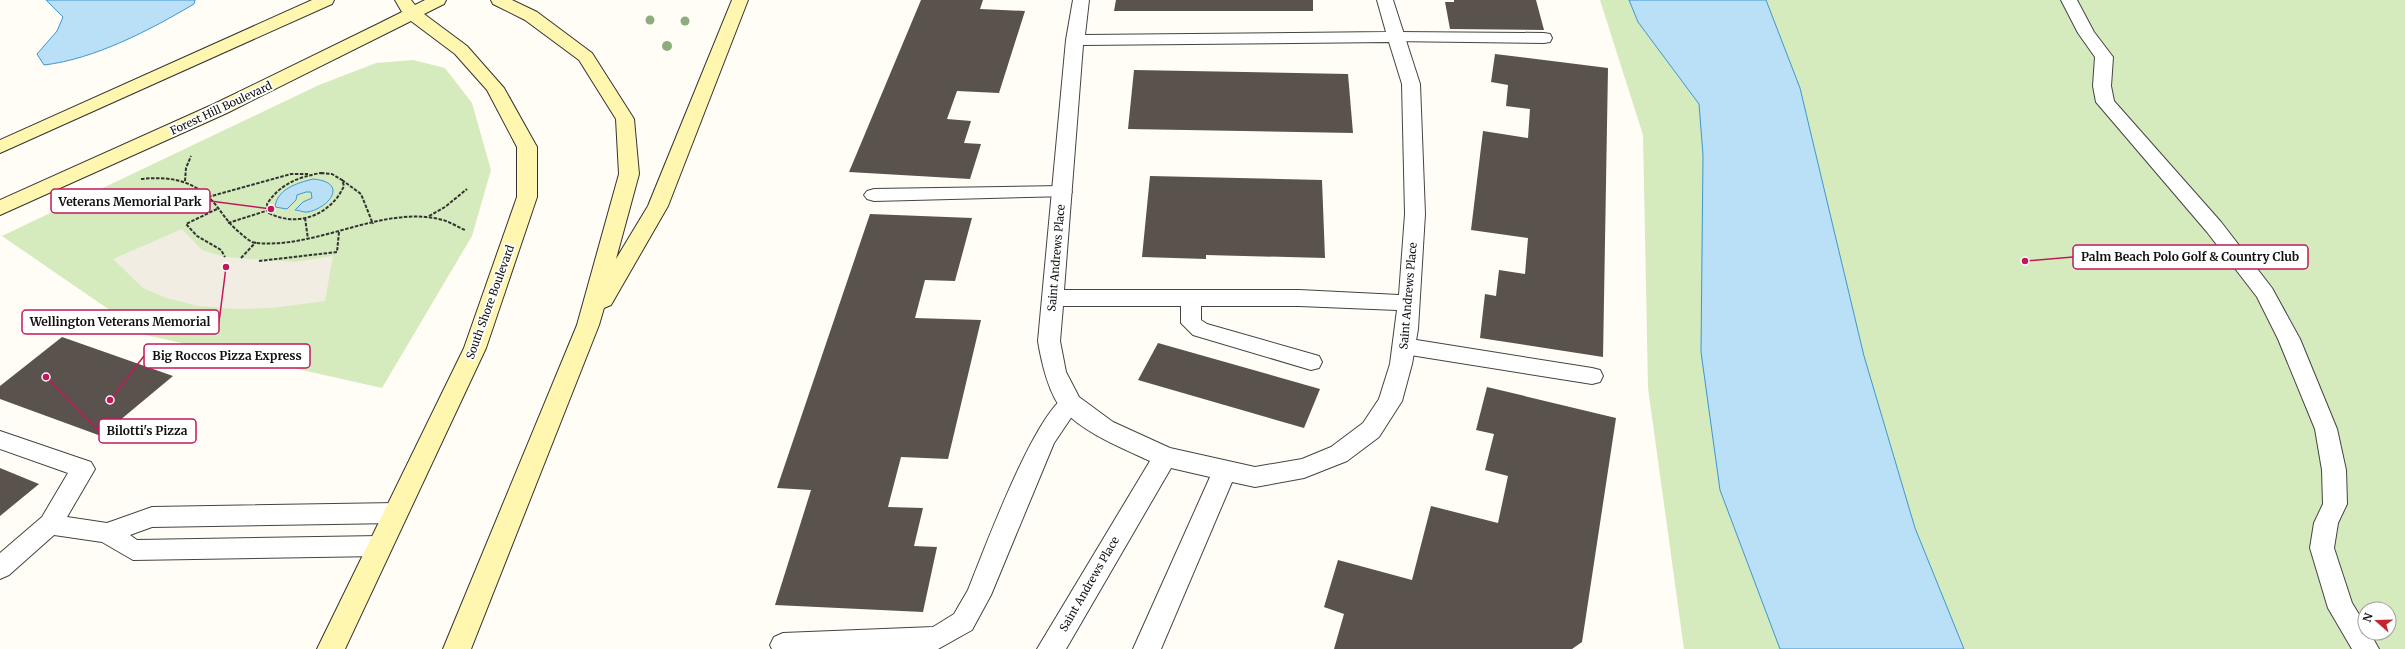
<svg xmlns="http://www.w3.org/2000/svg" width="2405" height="649" font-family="Merriweather,serif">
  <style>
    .green { fill: #d5ebbd; fill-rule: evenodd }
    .plaza { fill: #f1ede2 }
    .water { fill: #b9e0f7; stroke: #3f96cf }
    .building { fill: #5a524d }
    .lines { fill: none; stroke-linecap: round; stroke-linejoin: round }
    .lane-casing { stroke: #444; stroke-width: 2 }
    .street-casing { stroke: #444; stroke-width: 2 }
    .secondary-casing { stroke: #333; stroke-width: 2 }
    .path { stroke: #333; stroke-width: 2; stroke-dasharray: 3.5 1.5; stroke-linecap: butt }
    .lane { fill: #fff; fill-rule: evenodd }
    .street { fill: #fff; fill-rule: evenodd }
    .secondary { fill: #fff6b0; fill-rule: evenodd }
    .tree { fill: #8dad7f }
    .labels { text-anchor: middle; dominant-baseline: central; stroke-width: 4; stroke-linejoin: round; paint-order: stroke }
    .street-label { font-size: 11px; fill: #111; stroke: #fff }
    .leader { fill: none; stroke: #c2185b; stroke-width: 1.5 }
    .callout-dot { fill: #c2185b; stroke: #fff; stroke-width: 1.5 }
    .callout { fill: #fff; stroke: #c2185b; stroke-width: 1.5 }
    .callout-label { font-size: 12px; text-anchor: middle; font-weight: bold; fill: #111 }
  </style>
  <rect width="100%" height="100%" fill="#fffdf5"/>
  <!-- green -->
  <g class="green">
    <path d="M1600,0H2405V649H1684L1648,388L1643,135ZM2365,609H2389V633H2365Z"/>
    <polygon points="413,60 445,68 472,103 491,170 472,236 382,388 146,335 2,236 319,85 376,63"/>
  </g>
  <!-- plaza -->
  <polygon class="plaza" points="182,229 202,250 225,257 294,262 333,256 325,301 272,308 235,309 198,306 166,298 143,288 113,259"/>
  <!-- water -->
  <g class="water">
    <path d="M46,0H195L194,4C150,30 95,59 44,65L37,54L57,31L63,17Z"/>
    <polygon points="1629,0 1766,0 1800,88 1864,356 1915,528 1964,649 1780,649 1720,490 1701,352 1703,155 1699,104 1638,22"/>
    <path d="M313,179C348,182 331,207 308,212C304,213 299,210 295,210L303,202L312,198L311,192H306L297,195L296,200L287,209L275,207C277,189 297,183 313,179Z"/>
  </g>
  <!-- building -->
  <g class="building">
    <polygon points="921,0 983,0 980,9 1025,11 999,93 957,91 947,119 971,121 964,143 981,144 970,179 849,172"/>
    <polygon points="1116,0 1313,0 1313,11 1114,11"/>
    <polygon points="1454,0 1536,0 1544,30 1450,29 1445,2 1454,2"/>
    <polygon points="1495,54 1608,68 1603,357 1480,338 1485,294 1496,296 1499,270 1525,274 1528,238 1471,230 1483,131 1528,138 1530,109 1506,106 1508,85 1491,82"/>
    <polygon points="1134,70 1348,74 1353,133 1128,129"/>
    <polygon points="1150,176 1322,180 1325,258 1206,255 1206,259 1142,257"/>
    <polygon points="870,214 972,218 955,281 925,280 915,318 981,320 948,459 901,457 888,507 923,508 914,546 937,547 923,612 775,605 811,490 777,488"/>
    <polygon points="62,337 173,376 101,436 0,399 0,386"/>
    <polygon points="1158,343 1320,389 1304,428 1138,380"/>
    <polygon points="1487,387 1616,418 1582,642 1572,649 1334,649 1344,614 1324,607 1338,560 1412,580 1431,506 1498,523 1508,476 1485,470 1494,434 1476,430"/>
    <polygon points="0,468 39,484 0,516"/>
  </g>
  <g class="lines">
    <!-- lane casing -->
    <g class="lane-casing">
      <g id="lane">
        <polygon points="2061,0 2077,0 2094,32 2113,57 2111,86 2114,101 2221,222 2272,288 2300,339 2337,429 2346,470 2347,504 2338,523 2334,548 2352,603 2365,624 2365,633 2370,633 2379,649 2352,649 2328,608 2310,548 2314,523 2323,504 2322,470 2315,429 2278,339 2257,297 2207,232 2096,102 2093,86 2095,57 2078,33"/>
        <polygon points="1397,32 1544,33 1550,34 1552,38 1550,42 1544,43 1391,41 1389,37 1391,33"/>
        <polygon points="1062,186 1069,188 1072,192 1069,196 874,201 867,199 864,195 867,191 874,189"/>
        <polygon points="1191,291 1198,293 1201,298 1201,320 1207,324 1319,356 1322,362 1319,368 1311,370 1193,335 1181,323 1181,298 1184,293"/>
        <polygon points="1404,338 1592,368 1600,370 1603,376 1600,382 1592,384 1404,354 1396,352 1393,346 1396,340"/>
        <path d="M1070,394L1078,397L1081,403L1054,443L991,595L972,630L938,649H772L770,645L774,637L783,633L933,627L954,614L968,590C983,553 1037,405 1070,394Z"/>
        <polygon points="0,431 91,462 95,469 67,517 107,523 152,507 396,503 404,506 408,513 404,520 396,523 152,527 130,535 137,540 380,536 389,539 392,546 389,553 380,556 133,560 102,542 54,535 9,575 0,579 0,553 42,517 68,473 0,449"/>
      </g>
    </g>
    <!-- street casing -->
    <g class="street-casing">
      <path id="street" d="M1073,0H1089L1085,35L1386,32L1377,0H1393L1420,84L1425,214L1418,329L1412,364L1402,401L1379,437L1347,461L1304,478L1255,487L1232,482L1161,649H1133L1210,477L1171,468L1066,649H1037L1150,461C1120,447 1086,434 1063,410C1049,396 1041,360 1038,341L1066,40ZM1389,42L1402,84L1405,214L1399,295L1299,290H1064L1083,45ZM1063,306H1299L1397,310L1390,364L1379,399L1363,423L1331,447L1302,459L1255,467L1170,448L1113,422L1079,397L1066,372L1060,341Z"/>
    </g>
    <!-- secondary casing -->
    <g class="secondary-casing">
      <g id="secondary">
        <polygon points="312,0 334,0 332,4 0,153 0,140"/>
        <polygon points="395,0 411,0 415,5 425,0 446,0 444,4 424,14 467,46 504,88 537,147 537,197 486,348 345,649 317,649 464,348 517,197 517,147 487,90 455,54 411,21 227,113 0,215 0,200 214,104 378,24 402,12"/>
        <polygon points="491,0 512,0 537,12 592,53 634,119 639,174 616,259 648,206 732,0 748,0 668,206 611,305 604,308 599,325 471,649 443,649 577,325 619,174 616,119 579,60 525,20 493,4"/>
      </g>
    </g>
    <!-- path -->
    <g class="path">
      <path d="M321,173L332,174L342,180L344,186C331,215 297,228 269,213L267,204C280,184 298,177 321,173Z"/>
      <path d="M141,179C170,176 195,180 215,204C223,214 229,224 239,232C244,236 249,242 256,243C319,249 383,204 443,220C450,222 458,227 465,230"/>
      <polyline points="342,180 361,194 373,224"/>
      <polyline points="185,181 186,168 191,156"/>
      <polyline points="208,197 291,174 308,174"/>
      <polyline points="217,209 186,224 197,236 221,250 225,257"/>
      <polyline points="429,216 445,207 467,189"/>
      <polyline points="305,218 308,239"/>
      <polyline points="228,223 269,210"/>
      <polyline points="241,258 256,242"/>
      <polyline points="259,261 337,252 339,232"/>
    </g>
    <!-- lane -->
    <use href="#lane" class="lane"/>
    <!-- street -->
    <use href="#street" class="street"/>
    <!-- secondary -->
    <use href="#secondary" class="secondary"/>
  </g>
  <!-- trees -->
  <g class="tree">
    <circle cx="650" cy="20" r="4.5"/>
    <circle cx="685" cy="21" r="4.5"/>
    <circle cx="667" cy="46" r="5"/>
  </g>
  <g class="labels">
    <!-- street labels -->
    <g class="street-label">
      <text transform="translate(221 108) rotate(-25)">Forest Hill Boulevard</text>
      <text transform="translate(1056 258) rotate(-85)">Saint Andrews Place</text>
      <text transform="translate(1408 296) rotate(-85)">Saint Andrews Place</text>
      <text transform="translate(490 302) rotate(-70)">South Shore Boulevard</text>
      <text transform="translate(1089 584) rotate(-60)">Saint Andrews Place</text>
    </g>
  </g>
  <!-- callouts -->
  <path class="leader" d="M271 209L210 201M2025 261L2073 257M226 267L219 322M110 400L144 356M46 377L99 431"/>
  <g class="callout-dot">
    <circle cx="271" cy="209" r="4"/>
    <circle cx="2025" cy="261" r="4"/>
    <circle cx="226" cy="267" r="4"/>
    <circle cx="110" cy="400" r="4"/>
    <circle cx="46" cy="377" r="4"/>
  </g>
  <g class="callout">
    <rect x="51" y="189" width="159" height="24" rx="4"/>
    <rect x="2073" y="245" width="235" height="24" rx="4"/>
    <rect x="22" y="310" width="197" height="24" rx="4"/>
    <rect x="144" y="344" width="166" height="24" rx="4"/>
    <rect x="99" y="419" width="97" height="24" rx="4"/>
  </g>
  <g class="callout-label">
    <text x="130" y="206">Veterans Memorial Park</text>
    <text x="2190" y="261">Palm Beach Polo Golf &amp; Country Club</text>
    <text x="120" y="326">Wellington Veterans Memorial</text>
    <text x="227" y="360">Big Roccos Pizza Express</text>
    <text x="147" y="435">Bilotti's Pizza</text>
  </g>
  <!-- north arrow -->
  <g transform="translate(2377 621) rotate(290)"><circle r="19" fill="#ffffff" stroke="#a0a0a0"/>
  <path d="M0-3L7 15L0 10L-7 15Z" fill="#c4262e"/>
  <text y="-6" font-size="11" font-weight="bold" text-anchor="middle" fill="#111111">N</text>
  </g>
</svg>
